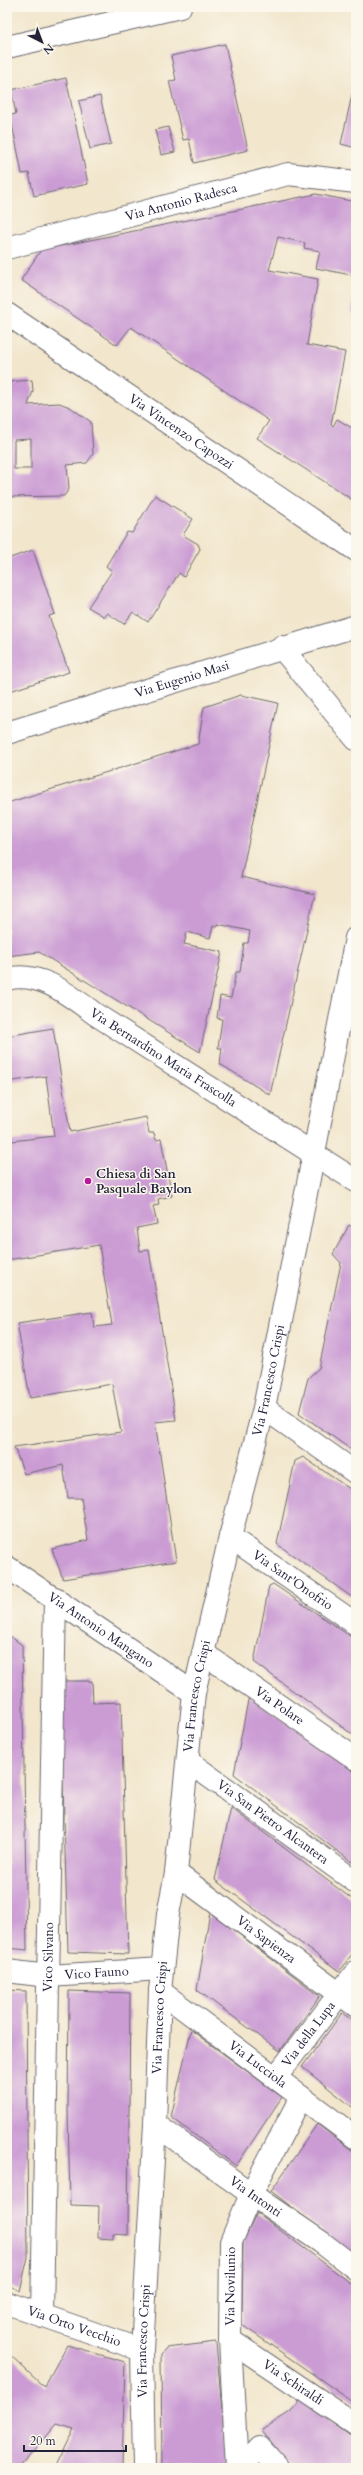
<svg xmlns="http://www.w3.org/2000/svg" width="363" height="2475" font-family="Cardo,serif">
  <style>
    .building { fill: #cb9cd4; fill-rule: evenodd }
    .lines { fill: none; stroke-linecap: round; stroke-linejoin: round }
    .minor-casing { stroke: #6b676e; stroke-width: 24 }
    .minor { stroke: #fff; stroke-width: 22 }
    .poi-dot { fill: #b5179e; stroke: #fbf7ec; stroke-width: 1.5 }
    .labels { text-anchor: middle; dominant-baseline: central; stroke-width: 3; stroke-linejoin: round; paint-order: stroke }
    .street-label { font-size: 13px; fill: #22223b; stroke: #fbf7ec }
    .poi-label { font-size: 13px; font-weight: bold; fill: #22223b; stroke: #fbf7ec; text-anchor: start }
  </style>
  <rect width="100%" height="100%" fill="#fbf7ec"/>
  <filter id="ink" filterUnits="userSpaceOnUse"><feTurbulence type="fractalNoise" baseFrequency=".025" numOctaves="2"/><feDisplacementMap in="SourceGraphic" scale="8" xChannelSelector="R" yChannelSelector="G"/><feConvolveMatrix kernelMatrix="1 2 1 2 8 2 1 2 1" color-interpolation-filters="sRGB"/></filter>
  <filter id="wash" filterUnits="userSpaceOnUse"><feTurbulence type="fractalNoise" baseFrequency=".012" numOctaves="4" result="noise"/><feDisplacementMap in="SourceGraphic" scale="16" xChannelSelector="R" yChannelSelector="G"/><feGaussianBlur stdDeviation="0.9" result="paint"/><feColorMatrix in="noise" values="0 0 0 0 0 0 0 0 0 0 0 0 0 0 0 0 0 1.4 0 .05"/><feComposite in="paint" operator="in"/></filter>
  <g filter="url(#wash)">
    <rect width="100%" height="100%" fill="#f2e6cc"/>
    <g id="blocks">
      <!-- building -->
      <g class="building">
        <polygon points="225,44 248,150 194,163 189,139 183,140 169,81 176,80 171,56"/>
        <polygon points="66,78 88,184 34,196 29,173 22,174 18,153 10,115 16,114 11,90"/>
        <polygon points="355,81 356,81 356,148 341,144"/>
        <polygon points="100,96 111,144 90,149 79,101"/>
        <polygon points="168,127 175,152 161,155 155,130"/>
        <polygon points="316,194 356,202 356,276 316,268 320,251 304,248 305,243 278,237 269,270 318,279 307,345 345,352 331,425 333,426 337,419 352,428 356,408 356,502 257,438 269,421 131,327 117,345 21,280 41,250"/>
        <polygon points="356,291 356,313 351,312"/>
        <path d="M32,380L33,391L28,405L59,403L70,407L91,422L93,454L87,463L67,465L69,489L64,496L7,497V382ZM31,439V469H14V440Z"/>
        <polygon points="155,495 193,519 183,535 198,544 200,549 184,577 179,573 148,622 133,612 124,624 107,613 105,617 88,607 112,571 106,566 127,532 132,533"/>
        <polygon points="33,550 55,614 49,616 69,672 10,691 7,681 7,559"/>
        <polygon points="241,695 278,703 241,877 315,894 270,1095 220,1064 222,1048 218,1048 222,1019 217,1018 220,996 231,998 236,972 240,972 244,943 248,943 250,931 217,924 216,927 213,926 210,938 187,932 184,944 222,952 200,1052 39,952 7,956 7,803 198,744 204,707"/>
        <polygon points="53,1028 70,1132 146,1117 149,1133 154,1133 156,1140 161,1139 172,1196 158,1199 159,1205 153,1206 157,1224 137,1228 140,1251 149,1250 176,1420 155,1422 176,1561 63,1579 52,1549 88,1540 81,1498 68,1498 63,1465 24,1474 14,1447 121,1432 112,1384 30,1398 17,1323 92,1312 94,1327 112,1325 99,1245 7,1260 7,1121 12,1141 54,1136 46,1076 7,1082 7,1036"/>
        <polygon points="349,1225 356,1229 356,1453 299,1413 308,1378 319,1368 341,1263 333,1254"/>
        <polygon points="303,1457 356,1493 356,1600 277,1544 295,1461"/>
        <polygon points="273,1584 356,1640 356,1737 254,1662 269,1586"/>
        <polygon points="7,1634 22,1645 27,1950 7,1948"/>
        <polygon points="60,1681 92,1681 93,1703 121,1702 128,1954 68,1952"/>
        <polygon points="249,1695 356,1773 356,1865 234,1774"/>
        <polygon points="231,1808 356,1902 356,1949 339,1971 215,1880"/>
        <polygon points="210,1912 320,1996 280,2051 197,1990"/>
        <polygon points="7,1990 26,1991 28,2257 20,2291 7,2284"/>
        <polygon points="69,1991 130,1993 128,2235 113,2234 113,2239 98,2238 99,2206 70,2205 68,2112"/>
        <polygon points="342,2013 356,2023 356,2110 302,2067"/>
        <polygon points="191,2030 282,2097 236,2166 171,2117"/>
        <polygon points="317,2124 356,2153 356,2257 271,2191"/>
        <polygon points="257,2213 356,2287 356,2404 242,2325 243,2242"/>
        <polygon points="216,2342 227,2468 162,2468 161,2354 166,2348"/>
        <polygon points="67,2345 125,2362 122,2468 55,2468 74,2429 57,2424 19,2468 7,2468 7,2352 44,2387"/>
        <polygon points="301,2400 356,2440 356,2468 293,2468 281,2455 262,2430 290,2412"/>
      </g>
    </g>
  </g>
  <g filter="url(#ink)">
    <use href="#blocks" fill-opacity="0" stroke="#6b676e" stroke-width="1"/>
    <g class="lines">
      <!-- minor casing -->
      <g class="minor-casing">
        <g id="minor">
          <polyline points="7,47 180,7"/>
          <path id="s1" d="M7,248L288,174L356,182"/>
          <path id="s2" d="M7,314L356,550"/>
          <polyline points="281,647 356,739"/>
          <path id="s3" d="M7,733L356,626"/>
          <path id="s4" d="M7,979C40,970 70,996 95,1014L356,1181"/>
          <polyline points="264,1408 356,1473"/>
          <path id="s5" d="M230,1537L356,1624"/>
          <path id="s6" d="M7,1567L194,1693"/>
          <path id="s7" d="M203,1653L356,1759"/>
          <path id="s8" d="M189,1762L356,1882"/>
          <path id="s9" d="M176,1873L356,2006"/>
          <path id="s10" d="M7,1971L48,1976L162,1969"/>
          <path id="s11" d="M160,1991L356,2138"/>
          <path id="s12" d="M276,2077L356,1972"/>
          <path id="s13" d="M155,2124L251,2194L321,2242L356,2269"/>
          <path id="s14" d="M7,2303L142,2350"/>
          <path id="s15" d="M42,2316L55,1598"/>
          <path id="s16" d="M230,2340L356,2425"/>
          <path id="s17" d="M144,2468L142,2350L155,2124L160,1991L168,1914L176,1873L194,1693L230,1537L264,1408L356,938"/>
          <path id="s18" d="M237,2468L230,2340L231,2242L251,2194L301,2097"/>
          <polyline points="239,2468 259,2447 278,2468"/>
        </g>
      </g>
      <!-- minor -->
      <use href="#minor" class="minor"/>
    </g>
  </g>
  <!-- markers -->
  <circle class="poi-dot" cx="88" cy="1181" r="4"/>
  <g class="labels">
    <!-- street labels -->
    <g class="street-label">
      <text stroke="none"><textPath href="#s1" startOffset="180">Via Antonio Radesca</textPath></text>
      <text stroke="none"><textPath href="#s2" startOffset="210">Via Vincenzo Capozzi</textPath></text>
      <text stroke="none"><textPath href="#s3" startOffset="183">Via Eugenio Masi</textPath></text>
      <text stroke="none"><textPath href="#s4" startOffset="179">Via Bernardino Maria Frascolla</textPath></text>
      <text stroke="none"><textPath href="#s17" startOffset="1099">Via Francesco Crispi</textPath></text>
      <text stroke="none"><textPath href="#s5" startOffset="76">Via Sant'Onofrio</textPath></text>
      <text stroke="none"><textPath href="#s6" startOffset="113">Via Antonio Mangano</textPath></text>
      <text stroke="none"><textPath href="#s17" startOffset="775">Via Francesco Crispi</textPath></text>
      <text stroke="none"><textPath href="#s7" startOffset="93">Via Polare</textPath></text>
      <text stroke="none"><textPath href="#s8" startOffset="103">Via San Pietro Alcantera</textPath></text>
      <text stroke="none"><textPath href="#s9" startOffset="112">Via Sapienza</textPath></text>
      <text stroke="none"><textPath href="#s15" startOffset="359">Vico Silvano</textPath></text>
      <text stroke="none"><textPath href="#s10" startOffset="90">Vico Fauno</textPath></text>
      <text stroke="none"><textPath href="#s17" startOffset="451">Via Francesco Crispi</textPath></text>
      <text stroke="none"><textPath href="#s12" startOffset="54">Via della Lupa</textPath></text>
      <text stroke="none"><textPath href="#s11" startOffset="122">Via Lucciola</textPath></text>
      <text stroke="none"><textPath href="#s13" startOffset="124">Via Intonti</textPath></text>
      <text stroke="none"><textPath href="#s18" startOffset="182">Via Novilunio</textPath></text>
      <text stroke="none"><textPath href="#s14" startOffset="71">Via Orto Vecchio</textPath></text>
      <text stroke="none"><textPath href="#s17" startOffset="127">Via Francesco Crispi</textPath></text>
      <text stroke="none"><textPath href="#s16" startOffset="76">Via Schiraldi</textPath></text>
    </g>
    <!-- poi labels -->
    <g class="poi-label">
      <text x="96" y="1174">Chiesa di San<tspan x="96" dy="15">Pasquale Baylon</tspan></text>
    </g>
  </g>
  <!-- margin -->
  <rect width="363" height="2475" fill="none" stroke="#fbf7ec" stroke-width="24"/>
  <!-- north arrow -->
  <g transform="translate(42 42) rotate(138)" stroke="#fbf7ec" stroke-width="3" paint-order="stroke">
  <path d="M0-3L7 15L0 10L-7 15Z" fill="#22223b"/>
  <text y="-6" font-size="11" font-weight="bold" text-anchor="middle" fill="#22223b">N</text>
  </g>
  <!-- scale -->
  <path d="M24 2445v6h102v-6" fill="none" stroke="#22223b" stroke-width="2"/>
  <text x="30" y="2445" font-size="12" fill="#22223b" stroke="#fbf7ec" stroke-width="3" paint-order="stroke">20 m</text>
</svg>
